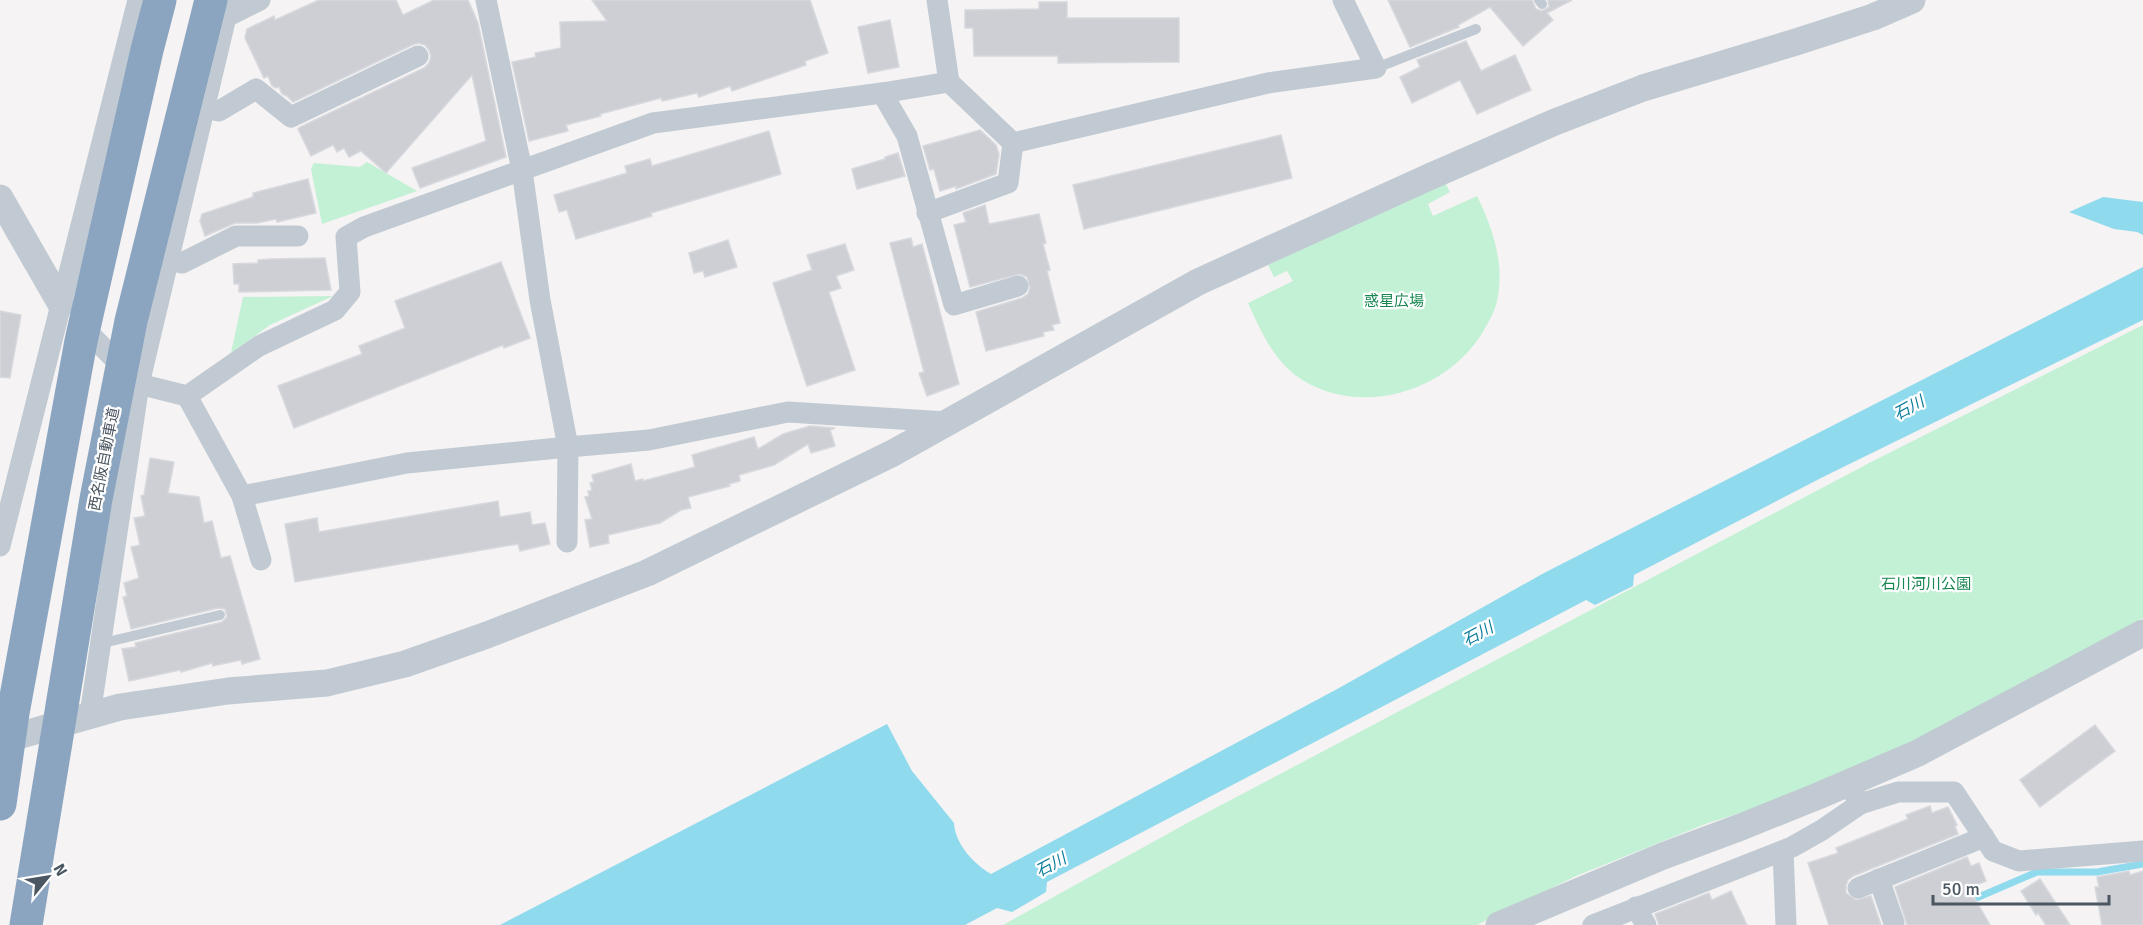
<svg xmlns="http://www.w3.org/2000/svg" width="2143" height="925" font-family="Signika,'Noto Sans JP',sans-serif">
  <style>
    .green { fill: #c3f1d5 }
    .water { fill: #90daee }
    .lines { fill: none; stroke-linecap: round; stroke-linejoin: round }
    .stream { stroke: #90daee; stroke-width: 7 }
    .building { fill: #cdcfd5; stroke: #d7d9de; stroke-width: 1.5 }
    .service { stroke: #c1cad2; stroke-width: 10 }
    .minor { stroke: #c1cad2; stroke-width: 21 }
    .tertiary { stroke: #c1cad2; stroke-width: 27 }
    .motorway { stroke: #8ba5c1; stroke-width: 33 }
    .labels { text-anchor: middle; dominant-baseline: central; stroke-width: 4.5; stroke-linejoin: round; paint-order: stroke }
    .park-label { font-size: 15px; fill: #17864f; stroke: #fff }
    .street-label { font-size: 15px; fill: #4a5661; stroke: #fff }
    .water-label { font-size: 16px; font-style: italic; fill: #0c7c9b; stroke: #fff }
  </style>
  <rect width="100%" height="100%" fill="#f5f3f3"/>
  <!-- green -->
  <g class="green">
    <polygon points="367,162 417,191 322,224 311,169 314,163 360,167"/>
    <path d="M1444,181L1450,192L1428,204L1433,216L1477,196C1493,229 1505,264 1497,301C1495,311 1489,321 1484,330C1448,393 1356,420 1295,375C1272,357 1260,329 1248,303L1293,281L1287,271L1274,277L1268,265Z"/>
    <polygon points="333,296 270,325 231,353 243,297"/>
    <polygon points="2143,325 2143,618 2053,668 1876,761 1747,811 1708,823 1576,876 1477,925 1003,925 1189,822 1873,461"/>
  </g>
  <!-- water -->
  <g class="water">
    <polygon points="2103,197 2143,202 2143,235 2137,232 2114,229 2069,212"/>
    <path d="M2143,267V320L1825,476L1634,575L1633,586L1595,605L1586,600L1047,882L1046,892L1012,912L997,908L965,925H500L887,724L912,771L954,823C955,844 974,864 991,874L1339,688L1544,573Z"/>
  </g>
  <g class="lines">
    <!-- stream -->
    <polyline class="stream" points="1967,902 2037,872 2097,872 2143,864"/>
  </g>
  <!-- building -->
  <g class="building">
    <polygon points="319,0 396,0 403,15 434,0 468,0 478,23 506,157 420,188 412,168 486,141 472,75 386,173 361,151 349,157 344,148 337,152 333,145 311,156 298,129 300,127 424,68 429,63 431,56 429,50 425,45 418,43 412,45 293,102 287,96 282,94 279,87 276,88 272,86 268,76 264,78 245,38 247,29 274,16 275,20"/>
    <polygon points="592,0 810,0 828,53 805,61 806,65 732,91 730,86 699,97 697,93 662,101 661,98 600,114 601,116 566,125 568,131 529,141 512,62 536,57 535,53 561,48 560,22 607,21"/>
    <polygon points="1388,0 1532,0 1536,9 1542,11 1549,7 1548,0 1572,0 1547,13 1553,20 1523,46 1490,7 1458,25 1459,27 1410,47"/>
    <polygon points="1039,2 1067,2 1067,18 1179,18 1179,62 1058,63 1058,56 974,56 973,28 965,28 965,10 1039,9"/>
    <polygon points="890,20 899,67 868,73 858,27"/>
    <polygon points="1466,41 1481,71 1515,55 1531,90 1477,114 1460,80 1412,103 1400,77 1420,67 1417,60"/>
    <polygon points="980,130 996,145 999,154 996,174 956,189 956,186 940,191 934,169 930,170 923,146"/>
    <polygon points="769,131 781,174 651,213 652,216 576,239 567,210 559,212 554,195 627,173 625,166 650,159 652,166"/>
    <polygon points="1281,135 1292,178 1084,229 1073,185"/>
    <polygon points="898,153 905,176 857,189 852,169 885,159 885,157"/>
    <polygon points="308,179 316,213 277,222 276,219 257,223 235,223 205,236 200,221 202,214 253,197 253,193"/>
    <polygon points="985,205 989,224 1039,214 1046,243 1043,244 1050,270 1047,271 1060,323 1052,325 1054,330 1043,332 1044,336 986,351 976,312 1022,298 1028,294 1030,288 1027,277 1020,274 970,287 954,225 966,222 963,213"/>
    <polygon points="911,238 913,247 922,244 959,384 927,396 919,373 924,372 890,243"/>
    <polygon points="728,240 737,267 705,277 703,271 694,273 689,253"/>
    <polygon points="845,244 854,270 836,276 841,288 829,292 855,370 807,386 773,283 812,270 807,255"/>
    <polygon points="325,258 331,290 239,292 239,284 234,284 233,264 258,263 258,260 271,259"/>
    <polygon points="501,262 530,338 504,348 503,345 294,428 278,386 362,354 359,346 405,328 395,301"/>
    <polygon points="0,311 21,315 10,378 0,377"/>
    <polygon points="810,426 835,428 830,430 835,446 811,453 808,444 774,465 739,475 740,481 729,484 730,486 688,497 691,508 681,510 660,523 608,535 609,543 590,547 585,520 592,519 585,497 589,496 588,491 592,490 590,483 594,482 592,475 631,464 635,481 643,479 643,481 695,467 692,455 754,437 758,449 783,434"/>
    <polygon points="150,458 174,462 168,493 199,497 204,523 212,521 221,558 230,556 260,659 242,664 241,660 213,666 212,663 181,672 180,670 129,681 122,649 136,647 135,643 222,622 227,617 225,609 218,608 131,629 123,597 127,596 124,583 139,578 131,547 140,545 134,518 145,516 141,496 144,495"/>
    <polygon points="498,501 500,517 530,512 532,525 545,523 550,544 520,551 518,544 295,582 285,524 317,518 319,532"/>
    <polygon points="2095,725 2115,751 2040,807 2020,780"/>
    <polygon points="1930,806 1932,813 1948,807 1957,825 1955,826 1958,834 1853,876 1848,880 1846,886 1846,893 1856,900 1871,896 1881,925 1829,925 1808,863 1838,853 1836,848 1908,819 1906,815"/>
    <polygon points="1967,857 1971,866 1979,863 1986,881 1969,888 1990,925 1907,925 1895,887"/>
    <polygon points="2129,871 2130,875 2143,871 2143,925 2102,925 2095,887 2099,887 2097,877"/>
    <polygon points="2040,879 2070,925 2046,925 2038,913 2036,915 2021,891"/>
    <polygon points="1731,891 1747,925 1659,925 1655,914 1709,893 1712,900"/>
  </g>
  <g class="lines">
    <!-- service -->
    <g class="service">
      <polyline points="1539,0 1542,4"/>
      <polyline points="1376,68 1476,29"/>
      <polyline points="99,644 220,615"/>
    </g>
    <!-- minor -->
    <g class="minor">
      <polyline points="486,0 522,170 540,300 568,447 649,440 788,412 947,422"/>
      <polyline points="226,17 260,0"/>
      <polyline points="949,82 1013,143 1268,83 1376,68 1343,0"/>
      <polyline points="882,93 907,136 954,305 1018,286"/>
      <polyline points="204,108 219,111 256,89 291,117 418,56"/>
      <polyline points="927,213 1008,183 1013,143"/>
      <polyline points="168,260 182,263 236,236 298,236"/>
      <polyline points="79,323 139,384 187,396 259,346 335,310 350,292 346,237 364,227 653,123 882,93 949,82 937,0"/>
      <polyline points="187,396 242,496 261,560"/>
      <polyline points="242,496 407,463 568,447 567,542"/>
      <polyline points="0,546 138,0"/>
      <polyline points="90,715 139,384 230,0"/>
      <polyline points="1848,783 1860,804 1898,792 1954,792 1993,851 2019,861 2143,851"/>
      <polyline points="1783,851 1786,925"/>
      <polyline points="1879,879 1894,923"/>
      <polyline points="1858,888 1984,837"/>
      <polyline points="1636,907 1646,925"/>
      <polyline points="1593,925 1792,847 1822,830 1860,804"/>
    </g>
    <!-- tertiary -->
    <g class="tertiary">
      <polyline points="0,198 61,304"/>
      <polyline points="0,741 120,707 228,691 327,683 405,664 487,635 647,573 893,453 1198,282 1429,177 1555,122 1643,88 1796,42 1873,17 1912,0"/>
      <polyline points="1499,925 1663,856 1741,827 1818,796 1918,753 2143,633"/>
    </g>
    <!-- motorway -->
    <g class="motorway">
      <polyline points="0,804 13,713 81,341 147,50 160,0"/>
      <polyline points="26,925 96,499 131,321 211,0"/>
    </g>
  </g>
  <g class="labels">
    <!-- park labels -->
    <g class="park-label">
      <text x="1394" y="301">惑星広場</text>
      <text x="1926" y="584">石川河川公園</text>
    </g>
    <!-- street labels -->
    <g class="street-label">
      <text transform="translate(104 459) rotate(-79)">西名阪自動車道</text>
    </g>
    <!-- water labels -->
    <g class="water-label">
      <text transform="translate(1909 408) rotate(-28)">石川</text>
      <text transform="translate(1478 634) rotate(-28)">石川</text>
      <text transform="translate(1051 865) rotate(-28)">石川</text>
    </g>
  </g>
  <!-- north arrow -->
  <g transform="translate(48 877) rotate(60)" stroke="#ffffff" stroke-width="4.5" paint-order="stroke">
  <path d="M0-4.5L10 22L0 15L-10 22Z" fill="#4a5661"/>
  <text y="-9" font-size="16" font-weight="bold" text-anchor="middle" fill="#4a5661">N</text>
  </g>
  <!-- scale -->
  <path d="M1933 895v9h176v-9" fill="none" stroke="#4a5661" stroke-width="3"/>
  <text x="1942" y="895" font-size="18" fill="#4a5661" stroke="#ffffff" stroke-width="4.5" paint-order="stroke">50 m</text>
</svg>
